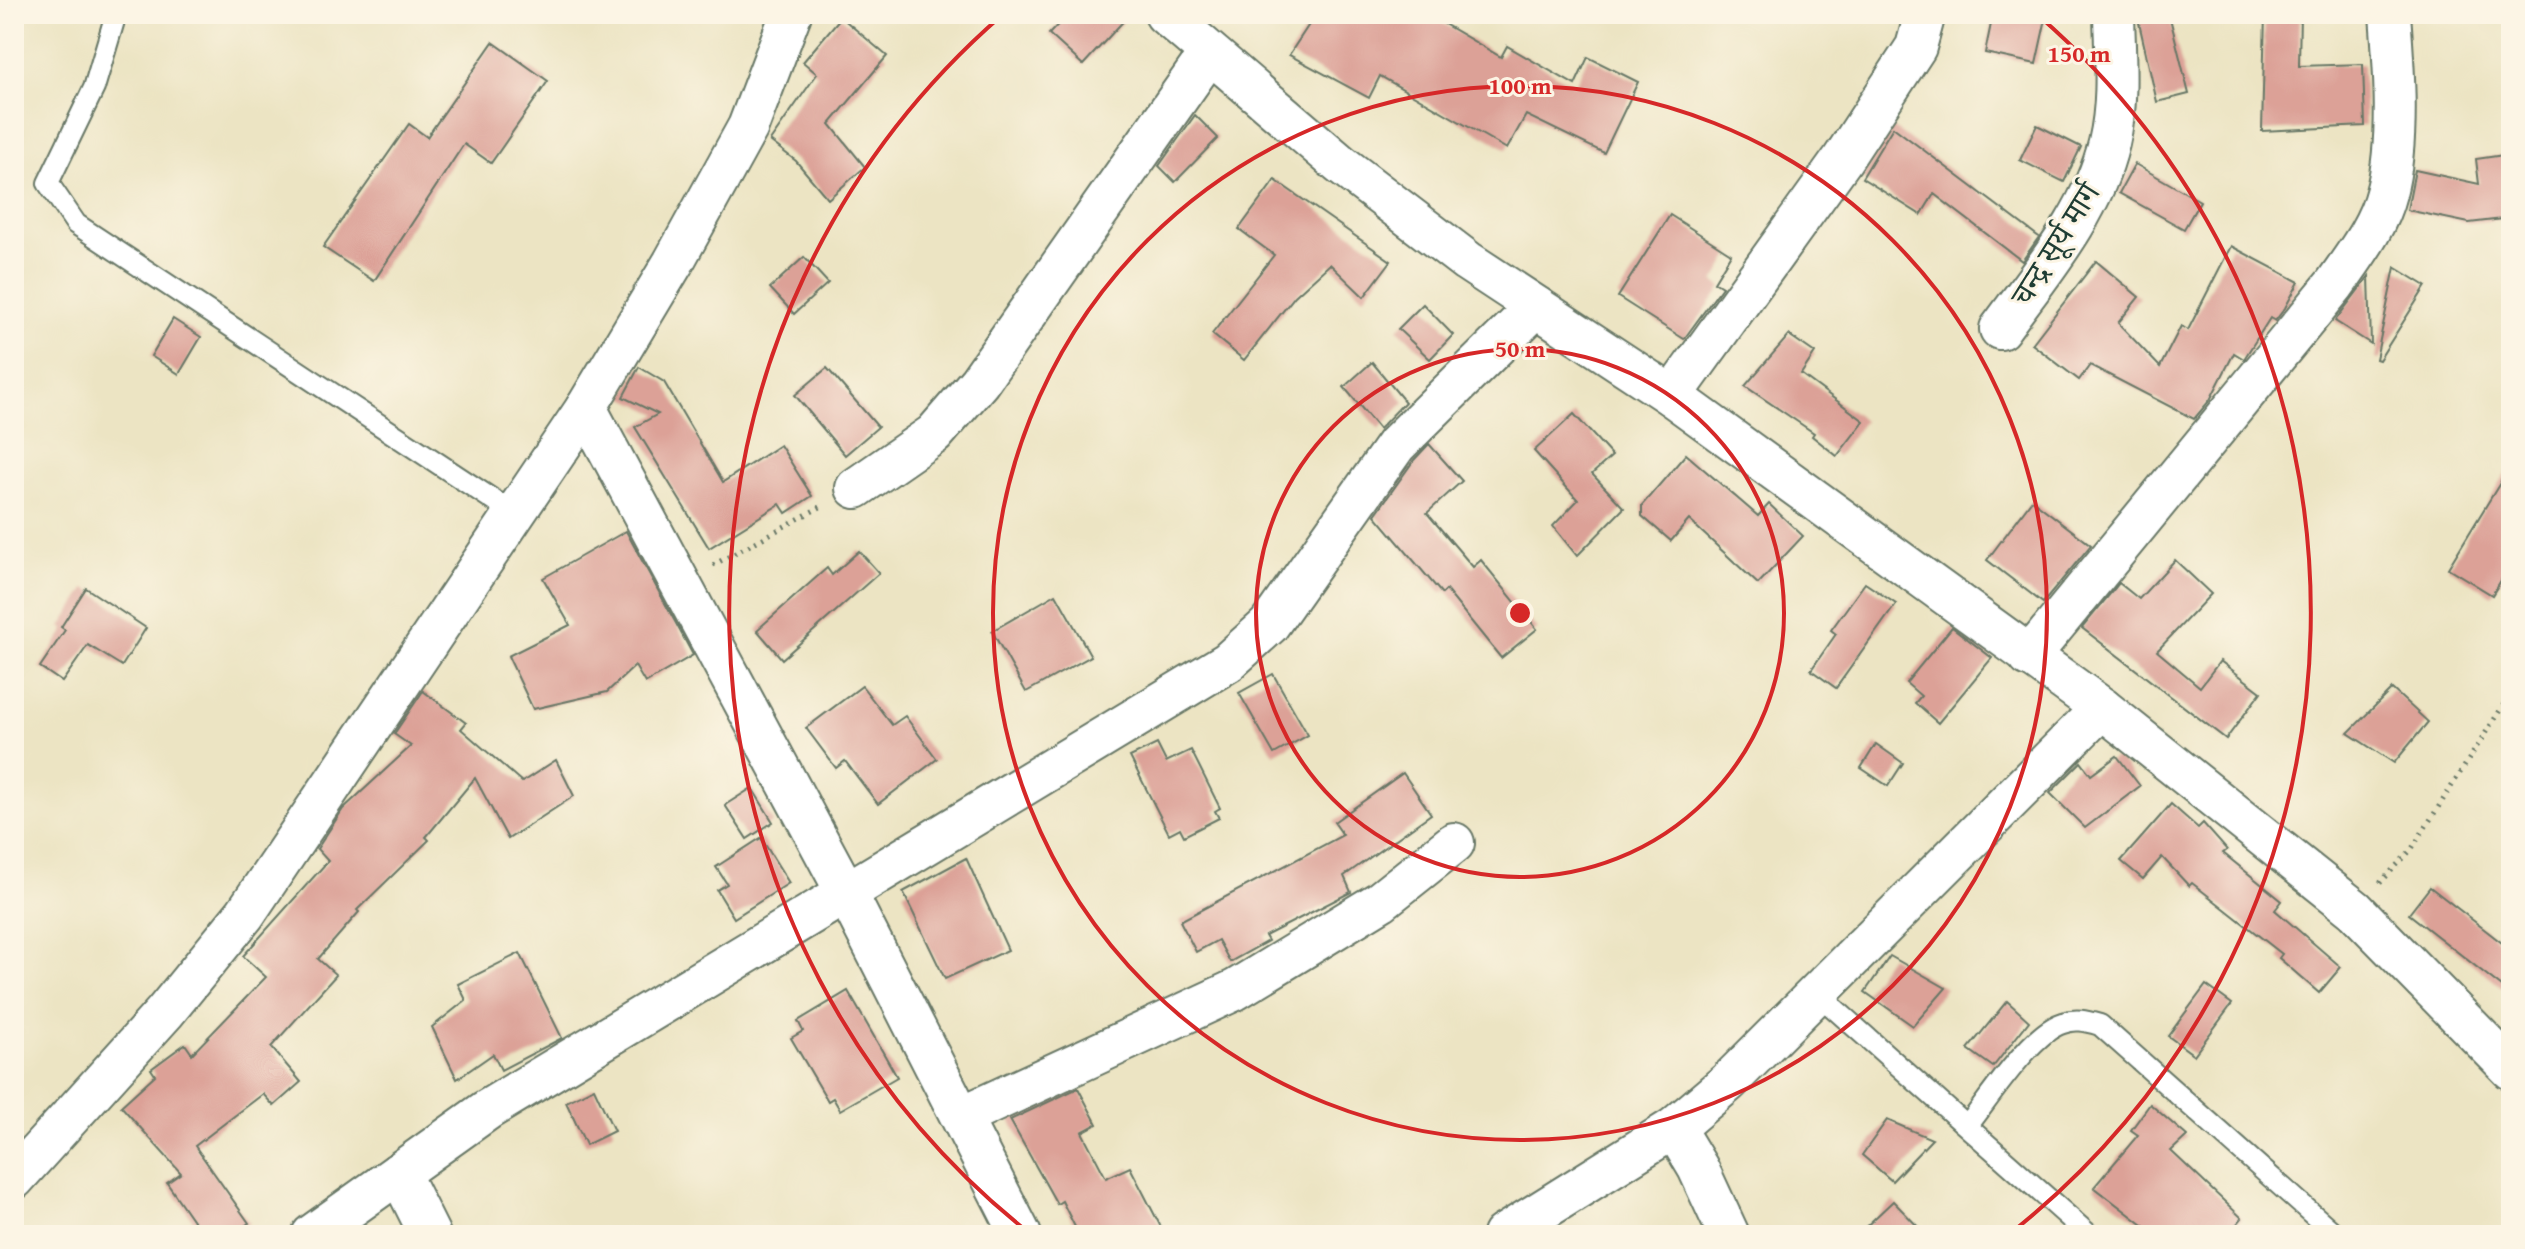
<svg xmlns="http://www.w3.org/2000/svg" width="2525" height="1249" font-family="'Gentium Book Plus','Noto Serif Devanagari',serif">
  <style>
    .building { fill: #dca197 }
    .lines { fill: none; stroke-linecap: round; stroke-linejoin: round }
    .lane-casing { stroke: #677766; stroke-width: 24 }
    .street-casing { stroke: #677766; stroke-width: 44 }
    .path { stroke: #677766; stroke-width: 5; stroke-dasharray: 2 6; stroke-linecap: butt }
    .lane { stroke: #fff; stroke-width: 20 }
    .street { stroke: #fff; stroke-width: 40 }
    .ring { fill: none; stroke: #d62828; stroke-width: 4 }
    .labels { text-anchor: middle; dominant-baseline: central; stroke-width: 6; stroke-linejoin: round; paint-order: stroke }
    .street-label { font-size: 32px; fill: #1f3d34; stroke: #fcf5e5 }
    .centre { fill: #d62828; stroke: #fcf5e5; stroke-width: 4 }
    .ring-label { font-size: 24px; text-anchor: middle; font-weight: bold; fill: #d62828; stroke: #fcf5e5; stroke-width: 6; stroke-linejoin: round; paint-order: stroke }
  </style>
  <rect width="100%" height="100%" fill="#fcf5e5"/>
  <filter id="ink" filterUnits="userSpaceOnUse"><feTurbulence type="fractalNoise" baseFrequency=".0125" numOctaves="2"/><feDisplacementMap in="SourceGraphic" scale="16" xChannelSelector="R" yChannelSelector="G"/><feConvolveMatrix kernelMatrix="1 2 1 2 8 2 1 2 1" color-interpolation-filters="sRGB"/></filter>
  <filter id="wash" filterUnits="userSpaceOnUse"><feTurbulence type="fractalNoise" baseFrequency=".006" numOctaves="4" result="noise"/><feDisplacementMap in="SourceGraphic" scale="32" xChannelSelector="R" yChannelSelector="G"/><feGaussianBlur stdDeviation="1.8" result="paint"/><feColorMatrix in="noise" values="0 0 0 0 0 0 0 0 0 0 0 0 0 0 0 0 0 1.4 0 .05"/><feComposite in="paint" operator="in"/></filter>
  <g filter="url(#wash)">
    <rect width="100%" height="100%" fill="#ece4c3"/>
    <g id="blocks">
      <!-- building -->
      <g class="building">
        <polygon points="1068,14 1130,14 1083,65 1049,34"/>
        <polygon points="1316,14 1427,14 1501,57 1507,46 1575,85 1588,57 1638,82 1604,153 1526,115 1507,149 1380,76 1369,98 1289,55"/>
        <polygon points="1993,14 2047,14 2036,64 1985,53"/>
        <polygon points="2137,14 2169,14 2189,94 2157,102"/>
        <polygon points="2265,14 2300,14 2299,66 2363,64 2365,126 2262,131"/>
        <polygon points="841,17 887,56 830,124 865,167 828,199 796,161 770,141 817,74 803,62"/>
        <polygon points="493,42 548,81 491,163 464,144 374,281 323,247 409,124 427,137"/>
        <polygon points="1195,115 1218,138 1175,182 1159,166"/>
        <polygon points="2037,125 2081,147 2064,182 2020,160"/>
        <polygon points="1893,127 2039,237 2022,261 1934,194 1921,215 1862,178"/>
        <polygon points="2511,154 2511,218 2469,223 2407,210 2415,170 2479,184 2476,159"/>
        <polygon points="2135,164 2200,201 2184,229 2119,193"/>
        <polygon points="1275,180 1391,261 1364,297 1330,264 1295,296 1244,360 1212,334 1274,255 1239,229"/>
        <polygon points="1670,215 1731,254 1714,282 1722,287 1684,339 1618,297"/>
        <polygon points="2231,246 2299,282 2285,308 2275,321 2270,318 2244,359 2234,353 2210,400 2194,419 2090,365 2079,380 2032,344 2096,261 2139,297 2118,323 2160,367 2181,326 2188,330"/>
        <polygon points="804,257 828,283 794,314 770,288"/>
        <polygon points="2395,267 2426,286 2379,360 2376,359"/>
        <polygon points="2369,276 2371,344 2335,321"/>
        <polygon points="1423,304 1453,335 1430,359 1398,329"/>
        <polygon points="173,319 201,337 179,374 151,356"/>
        <polygon points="1789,335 1815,353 1801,374 1864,421 1837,456 1812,436 1814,433 1745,386"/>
        <polygon points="1372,362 1405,402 1379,429 1344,387"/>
        <polygon points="639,367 664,382 723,482 780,445 812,496 786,513 780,504 709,548 635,427 658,414 623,397"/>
        <polygon points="827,368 878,427 845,455 795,395"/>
        <polygon points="1574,414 1612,456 1592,474 1624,508 1577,556 1553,526 1578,500 1534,451"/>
        <polygon points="1429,444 1462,481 1427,513 1473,567 1481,560 1537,629 1501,658 1446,590 1442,594 1375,515 1414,460"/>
        <polygon points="1686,454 1758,516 1769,504 1803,536 1758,584 1689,520 1671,541 1642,516 1642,505"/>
        <polygon points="2511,465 2511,564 2492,595 2448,568"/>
        <polygon points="2032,500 2091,545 2043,603 1987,560"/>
        <polygon points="626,531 693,655 645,683 635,666 607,692 533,709 508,656 570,625 543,578"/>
        <polygon points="859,551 879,573 782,659 757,630 827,568 832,575"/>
        <polygon points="2175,560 2211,594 2157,651 2200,687 2220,661 2261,692 2226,739 2082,628 2119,583 2139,599"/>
        <polygon points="1865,583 1896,604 1836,688 1811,670 1836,634 1831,630"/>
        <polygon points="86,588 146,628 122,666 88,645 62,682 40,667 65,630 61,627"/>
        <polygon points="1056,594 1091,656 1026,692 992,631"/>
        <polygon points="1952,627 1992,658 1938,723 1915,703 1921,696 1906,683"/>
        <polygon points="1273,674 1308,735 1274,754 1239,693"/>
        <polygon points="862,686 892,725 905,716 937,759 878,804 845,761 836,768 806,728"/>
        <polygon points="2392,689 2428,722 2394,763 2348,733"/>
        <polygon points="423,691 466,723 461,729 522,782 556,760 574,796 508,839 475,778 426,837 429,840 357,910 359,912 318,959 336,975 271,1047 301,1082 274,1106 263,1094 195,1146 249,1223 231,1235 203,1235 167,1183 181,1173 121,1106 155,1075 151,1069 185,1044 192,1054 266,977 243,956 328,861 317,849 343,809 411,746 394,734"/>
        <polygon points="1157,744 1166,762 1191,750 1220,808 1215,811 1219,818 1184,836 1180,828 1169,834 1130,757"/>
        <polygon points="1876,744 1903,763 1888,786 1861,768"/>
        <polygon points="2117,756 2140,786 2085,828 2050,793 2081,762 2091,775"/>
        <polygon points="1403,773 1431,814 1344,876 1351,892 1265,936 1268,941 1230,962 1218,940 1196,952 1180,921 1343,835 1334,822"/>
        <polygon points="752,788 773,822 747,839 725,805"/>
        <polygon points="2171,804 2198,828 2203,823 2227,850 2223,853 2282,901 2275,910 2341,967 2319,993 2279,958 2282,954 2192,883 2189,886 2162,857 2143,879 2121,861"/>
        <polygon points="761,838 789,883 734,918 717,890 727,884 716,867"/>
        <polygon points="966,858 1008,950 945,979 903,892"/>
        <polygon points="2430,887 2511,950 2511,994 2409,914"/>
        <polygon points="520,953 562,1038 501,1070 493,1054 457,1079 432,1027 466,1000 458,984"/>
        <polygon points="1890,956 1946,988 1913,1026 1865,992"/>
        <polygon points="2206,985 2232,1004 2194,1055 2168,1036"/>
        <polygon points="848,991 897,1077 840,1110 833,1098 828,1101 791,1038 803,1031 798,1021"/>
        <polygon points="2007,1001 2029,1021 1993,1067 1968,1049"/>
        <polygon points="594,1088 614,1131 586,1145 566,1102"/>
        <polygon points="1078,1088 1097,1124 1082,1132 1106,1178 1130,1167 1165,1235 1079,1235 1062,1201 1057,1204 1010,1120"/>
        <polygon points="2150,1104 2187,1136 2171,1151 2242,1218 2228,1235 2156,1235 2094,1187 2138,1135 2131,1130"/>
        <polygon points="1887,1120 1932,1139 1892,1181 1862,1155"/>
        <polygon points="1893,1201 1926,1235 1857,1235"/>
      </g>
    </g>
  </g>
  <g filter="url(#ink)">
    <use href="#blocks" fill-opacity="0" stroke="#677766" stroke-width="2"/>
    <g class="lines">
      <!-- lane casing -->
      <g class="lane-casing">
        <g id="lane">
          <polyline points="116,14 94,88 48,183 76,224 513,513"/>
          <polyline points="1818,994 2089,1235"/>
          <path d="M1968,1125C1989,1099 2032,1032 2063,1023C2076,1018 2086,1021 2100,1025L2336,1235"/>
        </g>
      </g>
      <!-- street casing -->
      <g class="street-casing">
        <g id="street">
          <polyline points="1165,14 1340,164 1467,261 1672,396 2102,708 2355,910 2511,1069"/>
          <path d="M2000,329C2042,271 2092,214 2109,143C2119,101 2115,57 2114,14"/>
          <polyline points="1672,396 1842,160 1916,47 1925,14"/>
          <polyline points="586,408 847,894 1021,1235"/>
          <polyline points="856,488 934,434 979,382 1209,54"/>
          <path d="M2029,657L2335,284C2355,255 2378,226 2386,193C2400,141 2394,67 2390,14"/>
          <polyline points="963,1116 1235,990 1381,901 1454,843"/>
          <polyline points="1674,1128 1698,1168 1729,1235"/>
          <polyline points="399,1173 430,1235"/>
          <polyline points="14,1179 165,1012 245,914 586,408 673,263 748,127 791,14"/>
          <polyline points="312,1235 487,1110 1228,662 1269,625 1396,445 1536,307"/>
          <polyline points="1503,1235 1674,1128 1728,1082 2102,708"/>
        </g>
      </g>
      <!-- path -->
      <g class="path">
        <polyline points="713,565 824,505"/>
        <polyline points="2380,883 2411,850 2511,693"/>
      </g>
      <!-- lane -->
      <use href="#lane" class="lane"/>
      <!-- street -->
      <use href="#street" class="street"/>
    </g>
  </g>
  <!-- distance rings -->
  <g class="ring">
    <circle cx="1520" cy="613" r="264"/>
    <circle cx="1520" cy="613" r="527"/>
    <path d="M1028 1232A791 791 0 0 1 1001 16M2039 16A791 791 0 0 1 2012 1232"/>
  </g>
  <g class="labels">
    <!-- street labels -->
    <g class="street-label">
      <text transform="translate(2055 244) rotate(-58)">चन्द्र सूर्य मार्ग</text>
    </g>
  </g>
  <circle cx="1520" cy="613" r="12" class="centre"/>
  <g class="ring-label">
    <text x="2079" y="62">150 m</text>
    <text x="1520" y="94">100 m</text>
    <text x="1520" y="357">50 m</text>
  </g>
  <!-- margin -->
  <rect width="2525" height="1249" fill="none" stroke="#fcf5e5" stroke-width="48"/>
</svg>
